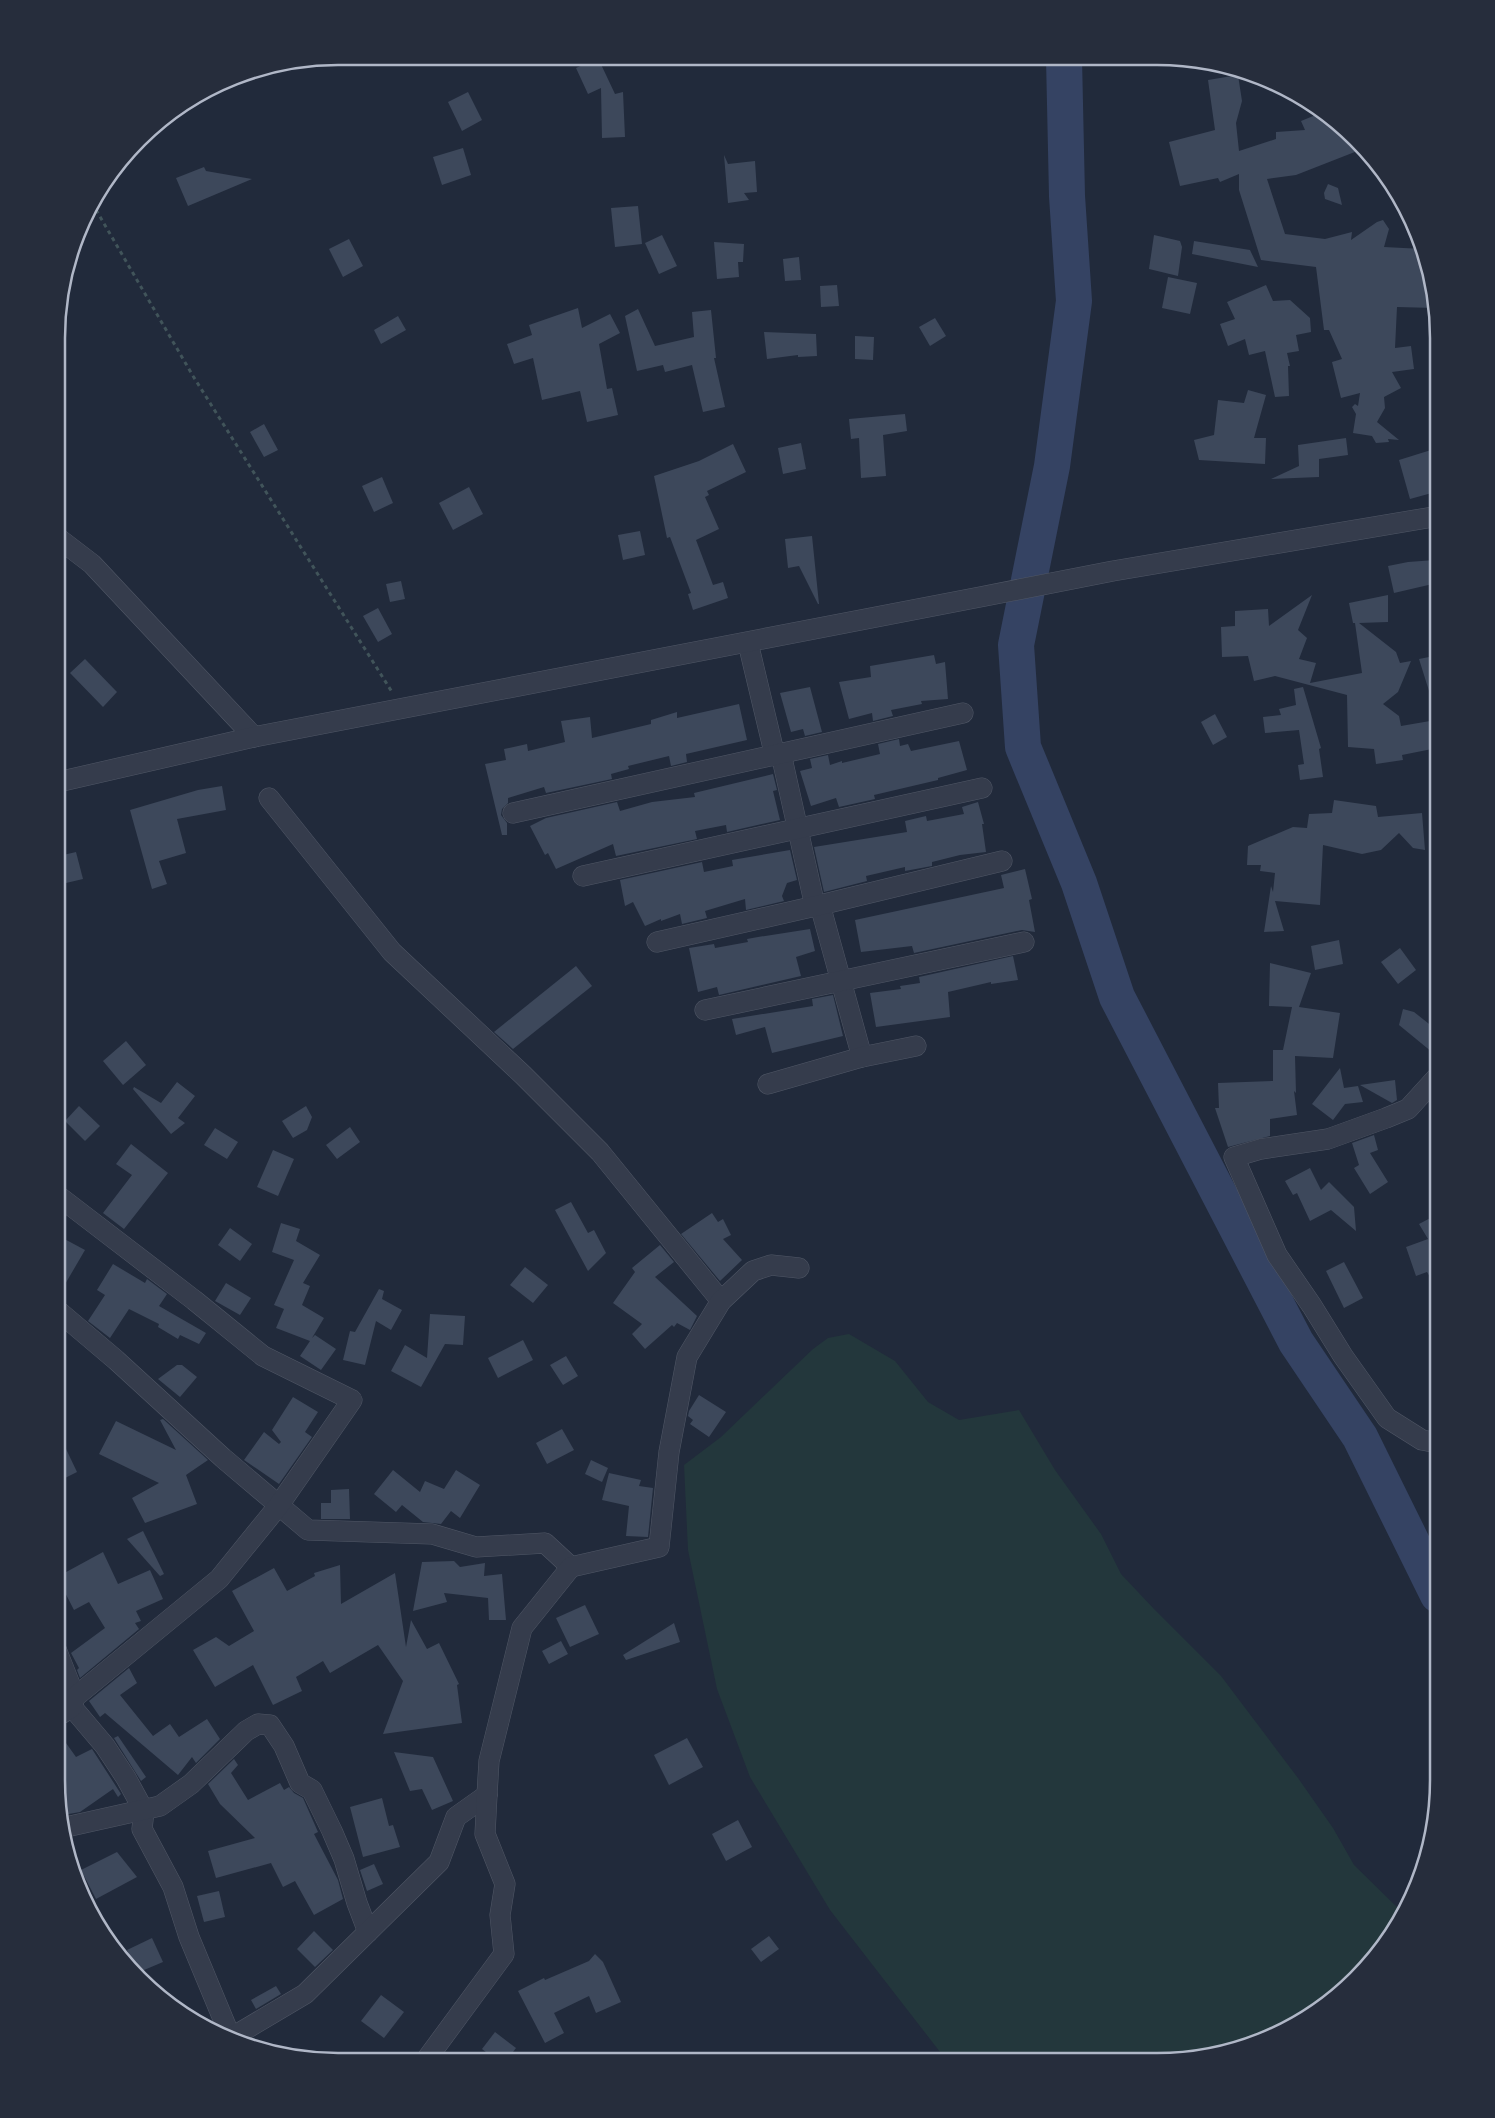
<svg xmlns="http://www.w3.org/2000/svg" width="1495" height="2118" font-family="'Fira Sans',sans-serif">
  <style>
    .green { fill: #23373c }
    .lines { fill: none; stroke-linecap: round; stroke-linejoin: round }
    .river { stroke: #354363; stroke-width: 36 }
    .building { fill: #3d485b }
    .minor-casing { stroke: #505766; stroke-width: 21 }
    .path { stroke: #41545a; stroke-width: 3; stroke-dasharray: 4 4; stroke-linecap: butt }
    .minor { stroke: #353c4c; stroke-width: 20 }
    .rim { fill: none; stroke: #b0b7c7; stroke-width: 2.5 }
  </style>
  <rect width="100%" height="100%" fill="#212a3b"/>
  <!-- green -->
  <polygon class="green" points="849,1334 895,1361 928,1402 959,1420 1019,1410 1055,1470 1101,1534 1121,1574 1154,1609 1221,1676 1298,1778 1333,1828 1354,1865 1403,1913 1391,1937 1343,1992 1281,2033 1212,2056 1157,2062 947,2061 830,1910 750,1777 717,1689 688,1550 684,1465 721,1437 813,1349 828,1338"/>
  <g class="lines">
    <!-- river -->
    <polyline class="river" points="1064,58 1067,196 1074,301 1052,466 1016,645 1023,747 1079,883 1117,997 1296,1342 1360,1437 1438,1595"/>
  </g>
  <!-- building -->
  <g class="building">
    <polygon points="598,58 615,94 623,92 625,137 602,138 601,88 588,94 576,68"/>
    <polygon points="1238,75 1242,101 1236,123 1239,151 1276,139 1276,132 1305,130 1301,121 1323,112 1328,126 1337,122 1365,148 1296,175 1267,179 1285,234 1325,239 1352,232 1351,240 1377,222 1383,220 1389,229 1384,247 1423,249 1429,265 1435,308 1397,307 1395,348 1411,346 1414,369 1392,372 1401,388 1384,397 1385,408 1377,422 1399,440 1388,439 1389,442 1376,443 1372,436 1353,433 1356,414 1352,407 1355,404 1358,406 1360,393 1341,398 1332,362 1342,359 1329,330 1324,330 1316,267 1261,260 1239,190 1239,174 1220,182 1218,178 1180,186 1169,142 1215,130 1208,80"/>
    <polygon points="468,92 482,120 462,131 448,102"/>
    <polygon points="463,148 471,175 442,185 433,157"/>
    <polygon points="724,155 728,164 755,161 757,192 744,193 749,200 728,203"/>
    <polygon points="204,167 206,171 252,179 188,206 176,178"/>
    <polygon points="1328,184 1338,188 1342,205 1325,199 1324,193"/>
    <polygon points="638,206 642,244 615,247 611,208"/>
    <polygon points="662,235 677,266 659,274 645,243"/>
    <polygon points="1154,235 1180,241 1182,247 1178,276 1149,269"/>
    <polygon points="349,239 363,266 343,277 329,249"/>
    <polygon points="1194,241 1250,250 1258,267 1192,254"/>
    <polygon points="714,242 744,244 743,262 738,262 739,277 717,279"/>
    <polygon points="799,257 801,280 785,281 783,259"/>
    <polygon points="1168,277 1197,283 1190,314 1162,308"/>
    <polygon points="837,285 839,306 821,307 820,286"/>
    <polygon points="1266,285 1273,301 1290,300 1310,318 1311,332 1296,335 1299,351 1287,353 1290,366 1288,366 1289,396 1275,397 1265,351 1249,355 1245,339 1228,346 1220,324 1235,319 1227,302"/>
    <polygon points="578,308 582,328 610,314 620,333 599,344 607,389 612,388 618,415 587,422 580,391 542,400 533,358 514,364 507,344 532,335 529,325"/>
    <polygon points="638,309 655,346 694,337 692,312 711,310 716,358 714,358 725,407 703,412 692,365 665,372 663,365 637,371 625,316"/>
    <polygon points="398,316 406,330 381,344 374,330"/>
    <polygon points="935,318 946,336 930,346 919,327"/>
    <polygon points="764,332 816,334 817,356 798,357 798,355 767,359"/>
    <polygon points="855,336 874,337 873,360 855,359"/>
    <polygon points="1248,390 1266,395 1254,438 1266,438 1265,464 1199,460 1194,440 1214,435 1218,400 1244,403"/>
    <polygon points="905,414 907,431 883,435 886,476 861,478 859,438 851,439 849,419"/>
    <polygon points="264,424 278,450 264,457 250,432"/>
    <polygon points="1346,438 1348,455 1319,459 1319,477 1271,479 1299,466 1298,445"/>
    <polygon points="801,443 806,469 783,474 778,448"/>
    <polygon points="733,444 746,472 707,491 709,495 705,497 719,529 696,540 713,585 723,582 728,598 693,610 688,594 691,593 670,537 667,538 654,476 699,461"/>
    <polygon points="1431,450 1439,477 1439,491 1410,499 1399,460"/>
    <polygon points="382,477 393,503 374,512 362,486"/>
    <polygon points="469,487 483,514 453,530 439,503"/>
    <polygon points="640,531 645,555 623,560 618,535"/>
    <polygon points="812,536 819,604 818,604 799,566 788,568 785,539"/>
    <polygon points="1435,560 1437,583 1394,593 1388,566 1408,562"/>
    <polygon points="401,581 405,599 390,602 386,584"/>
    <polygon points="1312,595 1298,630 1307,638 1299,659 1316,663 1310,683 1362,673 1355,623 1353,623 1349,603 1388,595 1388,622 1359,623 1396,652 1400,663 1411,661 1398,692 1383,704 1399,716 1401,726 1430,721 1432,749 1402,755 1403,760 1376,764 1374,749 1348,747 1347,695 1275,676 1254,681 1248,656 1222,657 1221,627 1235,626 1235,611 1268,609 1269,626"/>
    <polygon points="378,608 392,634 378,642 363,616"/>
    <polygon points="934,655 936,664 945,662 948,699 921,701 922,704 891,710 893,716 873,721 872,713 849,719 839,682 871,677 870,666"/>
    <polygon points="1439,655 1439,709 1435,710 1419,659"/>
    <polygon points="85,659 117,692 103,707 70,673"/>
    <polygon points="810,687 822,732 805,736 803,729 791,732 780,693"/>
    <polygon points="1303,687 1321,748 1319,749 1323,777 1300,780 1298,765 1304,764 1299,730 1265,733 1263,717 1281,715 1279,709 1296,705 1294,689"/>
    <polygon points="739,704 747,740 686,754 687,762 671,766 669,756 628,766 629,769 611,774 612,779 546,793 544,787 508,798 508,803 502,809 501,815 507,823 507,835 502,835 485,764 506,760 504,749 527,744 528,751 565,742 561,721 590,717 592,738 651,724 651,720 677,712 677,718"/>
    <polygon points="1215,714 1227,737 1213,745 1201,722"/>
    <polygon points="899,739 900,746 908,744 911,751 959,741 967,770 938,778 938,780 874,795 875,799 839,807 836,798 811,806 800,771 812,768 810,759 828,755 830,765 842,761 842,763 880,754 878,744"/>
    <polygon points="773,774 777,790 773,791 780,820 727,832 726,825 695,831 697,839 616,856 613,844 556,869 548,853 545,855 530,826 546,818 617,802 620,811 652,802 695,797 694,793"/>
    <polygon points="222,786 226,810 177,819 186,853 159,861 167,884 152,889 130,810 198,790"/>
    <polygon points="1334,800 1376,806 1378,817 1422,813 1425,850 1413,848 1399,833 1381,850 1362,854 1323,845 1320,905 1275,901 1284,931 1264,932 1271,886 1273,892 1275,873 1260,871 1261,865 1247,865 1248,846 1293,827 1307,828 1309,814 1332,813"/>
    <polygon points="978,802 984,824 982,824 986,852 960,855 932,862 932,866 905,871 905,867 866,876 867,881 824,892 814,847 907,832 905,821 926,816 927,821 964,814 962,807"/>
    <polygon points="790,850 797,880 787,883 782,896 784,901 746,910 745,899 705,911 707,918 682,924 680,914 661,921 661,919 645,926 633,902 625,906 620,880 702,862 704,872 733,866 732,860"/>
    <polygon points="76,852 83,879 66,883 59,856"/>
    <polygon points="1025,869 1032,899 1029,900 1035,932 1022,930 914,953 912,946 861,952 855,920 1004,888 1001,875"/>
    <polygon points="810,929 815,951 796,957 801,976 719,995 717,987 698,992 689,948 714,944 715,948 748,942 747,939 758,937"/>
    <polygon points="1339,940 1343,964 1315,970 1311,946"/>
    <polygon points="1400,948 1416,970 1398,984 1381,962"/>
    <polygon points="1013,956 1018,980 991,984 991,982 948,992 950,1017 876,1027 870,993 901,989 900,986 920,983 919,977"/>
    <polygon points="1270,963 1311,973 1299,1007 1340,1013 1333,1058 1295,1056 1296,1093 1294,1091 1297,1115 1270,1119 1270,1136 1228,1147 1215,1108 1219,1108 1218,1083 1273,1081 1273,1050 1283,1050 1292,1007 1269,1006"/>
    <polygon points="576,966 592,986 513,1049 494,1032"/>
    <polygon points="833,995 843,1036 772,1053 765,1027 736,1035 732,1019 813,1006 812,999"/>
    <polygon points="1403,1009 1414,1012 1438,1031 1438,1057 1399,1025"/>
    <polygon points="126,1041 146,1065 123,1085 103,1061"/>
    <polygon points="1340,1068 1344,1088 1358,1086 1363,1102 1345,1104 1333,1120 1312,1104"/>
    <polygon points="1395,1080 1397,1100 1392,1103 1360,1085"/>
    <polygon points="177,1082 195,1096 178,1118 185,1123 171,1134 133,1089 134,1087 161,1103"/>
    <polygon points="79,1106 100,1126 85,1141 65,1121"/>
    <polygon points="306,1106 312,1117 307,1130 293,1138 282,1121"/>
    <polygon points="350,1127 360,1142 337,1159 326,1145"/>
    <polygon points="215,1128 238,1142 227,1159 204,1145"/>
    <polygon points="1374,1135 1378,1150 1370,1153 1388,1182 1370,1194 1354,1168 1359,1165 1352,1143"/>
    <polygon points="131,1144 168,1173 124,1229 103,1213 132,1175 116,1164"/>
    <polygon points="273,1150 294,1159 278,1196 257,1187"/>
    <polygon points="1310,1168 1321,1190 1329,1182 1354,1207 1356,1231 1331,1210 1310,1221 1297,1193 1293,1195 1285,1181"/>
    <polygon points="571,1202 588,1233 594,1230 606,1253 588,1271 555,1210"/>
    <polygon points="712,1213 718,1222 723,1219 731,1235 723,1239 742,1260 720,1281 681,1234"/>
    <polygon points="1438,1214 1438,1290 1427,1272 1416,1276 1406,1247 1428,1239 1419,1224"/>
    <polygon points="281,1223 300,1229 296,1241 320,1255 303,1283 310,1286 302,1305 324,1318 312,1338 315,1335 336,1349 321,1370 300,1356 310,1341 276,1328 284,1309 274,1305 294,1260 272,1252"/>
    <polygon points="230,1228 252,1244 240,1261 218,1245"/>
    <polygon points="57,1235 85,1250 57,1298"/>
    <polygon points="660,1245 674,1262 655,1277 697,1316 690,1330 677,1323 674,1327 672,1325 645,1349 632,1334 642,1324 613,1303 635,1272 632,1268"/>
    <polygon points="1344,1262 1363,1298 1344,1308 1326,1271"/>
    <polygon points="113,1264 145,1283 147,1279 167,1294 159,1306 206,1333 199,1344 180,1335 178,1339 158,1327 159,1324 129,1309 110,1338 88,1321 105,1295 97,1290"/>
    <polygon points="525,1267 548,1285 533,1303 510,1285"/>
    <polygon points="226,1283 251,1298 240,1315 215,1301"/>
    <polygon points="379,1289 384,1291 382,1299 402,1310 391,1330 376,1321 365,1365 343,1360 350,1331 355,1332"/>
    <polygon points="430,1314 465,1316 463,1345 445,1344 421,1387 391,1371 405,1345 427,1358"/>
    <polygon points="523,1340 533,1360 498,1378 488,1358"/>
    <polygon points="566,1356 578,1376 563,1385 550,1365"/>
    <polygon points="177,1365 182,1365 197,1377 180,1397 158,1379"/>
    <polygon points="699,1395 726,1412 709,1437 690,1424 693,1420 688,1416 689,1411"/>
    <polygon points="293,1397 318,1412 305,1432 312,1437 279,1484 244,1460 264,1432 279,1444 281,1442 272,1430"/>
    <polygon points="163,1419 208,1460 186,1475 197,1504 145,1523 132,1498 159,1483 99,1454 116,1421 176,1450 160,1420"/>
    <polygon points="562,1429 574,1450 547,1464 536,1443"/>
    <polygon points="57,1430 77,1472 57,1482"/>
    <polygon points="591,1460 608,1468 602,1482 585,1474"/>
    <polygon points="393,1470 420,1492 425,1481 444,1489 456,1470 480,1485 460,1518 451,1511 441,1524 423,1522 402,1505 396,1512 374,1494"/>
    <polygon points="609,1473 641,1480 639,1486 653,1488 648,1537 626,1536 629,1506 602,1500"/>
    <polygon points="349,1489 350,1519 321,1519 321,1503 331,1503 331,1490"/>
    <polygon points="143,1531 164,1574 160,1576 127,1539"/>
    <polygon points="103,1552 118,1584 150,1570 163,1599 136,1611 141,1621 135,1623 139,1629 80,1678 77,1670 79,1668 71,1653 105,1628 89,1602 74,1610 57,1577"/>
    <polygon points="454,1561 460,1567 485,1563 484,1576 502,1574 506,1620 489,1620 488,1598 444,1593 447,1602 413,1611 422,1562"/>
    <polygon points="340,1565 341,1604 395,1573 406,1647 411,1620 427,1649 439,1643 459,1684 457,1685 462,1723 383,1734 403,1681 378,1645 330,1673 323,1661 296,1677 302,1691 273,1705 253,1665 215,1687 193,1650 216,1637 229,1646 254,1631 232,1591 274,1568 287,1591 315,1576 314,1573"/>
    <polygon points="585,1605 599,1634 570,1647 556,1618"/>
    <polygon points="674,1623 680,1642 626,1660 623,1655"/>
    <polygon points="561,1641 568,1654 549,1664 542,1651"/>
    <polygon points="129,1668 137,1683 120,1695 153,1736 170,1724 179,1737 207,1719 220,1739 196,1763 192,1757 178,1775 105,1713 100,1717 89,1701"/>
    <polygon points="56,1729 76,1757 92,1749 121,1794 118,1797 113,1789 80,1812 63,1815 59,1810 56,1780"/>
    <polygon points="118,1736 146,1777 141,1781 114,1738"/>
    <polygon points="687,1738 703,1767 669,1785 654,1755"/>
    <polygon points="394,1752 433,1757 453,1801 432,1810 422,1789 410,1791"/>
    <polygon points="234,1759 238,1765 231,1773 248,1800 280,1783 284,1790 289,1787 294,1793 303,1798 318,1832 314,1834 338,1880 343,1899 314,1915 295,1881 283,1887 271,1863 216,1878 208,1851 255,1838 220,1804 208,1784"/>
    <polygon points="382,1798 389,1826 393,1825 400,1847 363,1857 350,1807"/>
    <polygon points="738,1820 752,1847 726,1861 712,1834"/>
    <polygon points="117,1852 137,1877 96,1899 81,1870"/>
    <polygon points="374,1864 383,1884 367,1891 360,1870"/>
    <polygon points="219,1891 225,1917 204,1922 197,1896"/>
    <polygon points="314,1931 333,1950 315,1967 297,1949"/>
    <polygon points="769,1936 779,1949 761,1962 751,1949"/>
    <polygon points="152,1938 163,1962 137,1973 127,1950"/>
    <polygon points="595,1954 603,1962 621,2002 596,2013 589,1996 554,2013 564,2033 545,2043 518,1991 544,1978 545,1980 589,1961"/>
    <polygon points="276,1986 281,1994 256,2009 251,2000"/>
    <polygon points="381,1995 404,2012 384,2038 361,2021"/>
    <polygon points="495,2032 516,2048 507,2060 496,2060 482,2049"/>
  </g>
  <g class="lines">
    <!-- minor casing -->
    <g class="minor-casing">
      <g id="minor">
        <polyline points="58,538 92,564 254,737"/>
        <polyline points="748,643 775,756"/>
        <polyline points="781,754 815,906"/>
        <polyline points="58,782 254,737 980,597 1113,571 1439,516"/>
        <polyline points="269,798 392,952 523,1075 600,1152 721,1301"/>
        <polyline points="513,813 963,713"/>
        <polyline points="583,876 982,788"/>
        <polyline points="820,905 862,1057"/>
        <polyline points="657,942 820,905 1002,861"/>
        <polyline points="705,1010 1024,942"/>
        <polyline points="768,1084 862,1057 916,1046"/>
        <polyline points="57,1310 116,1360 223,1458 308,1530 432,1534 476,1547 545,1543 571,1567"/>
        <polyline points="1438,1443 1422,1440 1387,1418 1343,1356 1312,1306 1277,1255 1234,1157 1261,1149 1328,1139 1386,1118 1408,1109 1438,1076"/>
        <polyline points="56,1649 75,1697"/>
        <polyline points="72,1707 105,1746 126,1778 144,1811 142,1829 173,1887 189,1937 231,2038"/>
        <polyline points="56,1717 72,1707 75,1697 219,1579 279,1505 352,1400 263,1356 194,1300 57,1195"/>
        <polyline points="66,1827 160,1806 191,1784 246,1731 258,1724 270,1725 284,1746 300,1783 312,1790 332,1831 344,1859 357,1903 368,1932"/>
        <polyline points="229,2039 305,1994 439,1862 456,1817 487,1795"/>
        <polyline points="426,2060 504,1954 500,1915 505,1884 485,1834 487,1795 489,1761 522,1628 571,1567 659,1547 669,1452 687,1357 721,1301 753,1271 771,1265 799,1268"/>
      </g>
    </g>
    <!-- path -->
    <polyline class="path" points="92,203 193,376 392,692"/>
    <!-- minor -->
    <use href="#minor" class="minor"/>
  </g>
  <!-- crop -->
  <path d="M0 0H1495V2118H0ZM338 65H1157A273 273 0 0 1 1430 338V1780A273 273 0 0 1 1157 2053H338A273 273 0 0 1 65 1780V338A273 273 0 0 1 338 65Z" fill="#262d3c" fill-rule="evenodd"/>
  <path class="rim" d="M338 65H1157A273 273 0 0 1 1430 338V1780A273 273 0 0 1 1157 2053H338A273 273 0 0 1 65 1780V338A273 273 0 0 1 338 65Z"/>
</svg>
